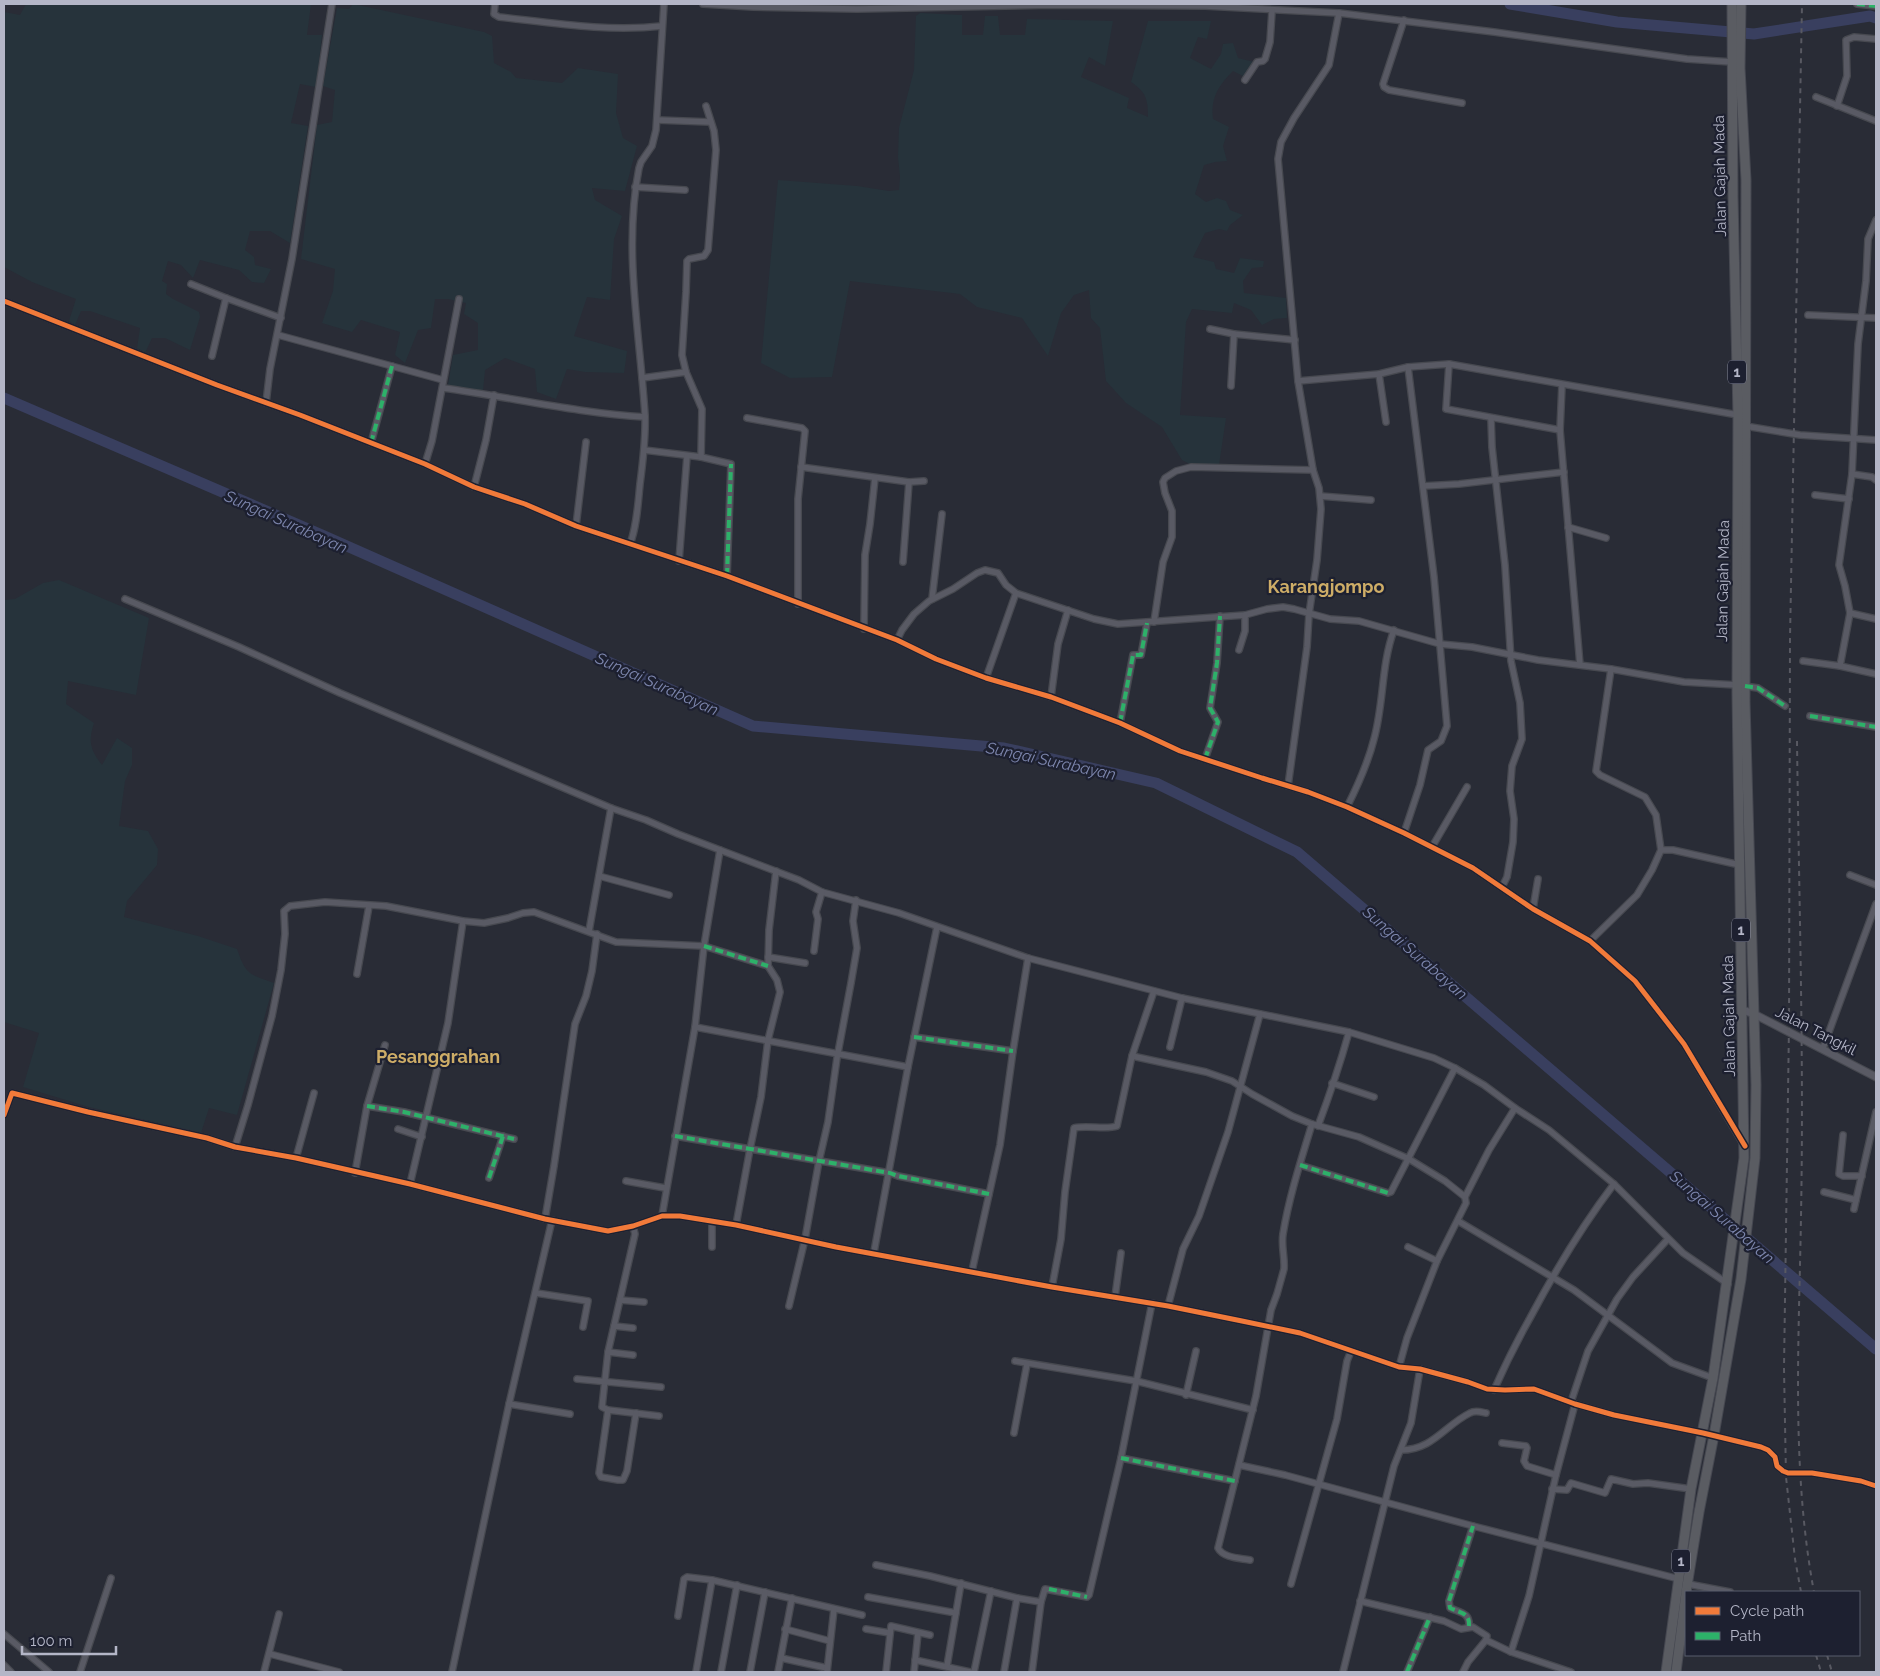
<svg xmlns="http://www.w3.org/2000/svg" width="1880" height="1676" font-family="Raleway,sans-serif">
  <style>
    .green { fill: #26333b }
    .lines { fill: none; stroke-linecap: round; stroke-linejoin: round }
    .river { stroke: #393f5f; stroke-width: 11 }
    .minor-casing { stroke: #474950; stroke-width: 8 }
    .tertiary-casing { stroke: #474950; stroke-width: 9 }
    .trunk-casing { stroke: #464851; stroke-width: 11 }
    .minor { stroke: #595a64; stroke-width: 5.5 }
    .tertiary { stroke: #595a64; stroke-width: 7 }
    .trunk { stroke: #5a5c62; stroke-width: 9 }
    .rail { stroke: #585962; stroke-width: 2; stroke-dasharray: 5 5; stroke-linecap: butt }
    .quiet { stroke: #2db169; stroke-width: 4; stroke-dasharray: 8 4; stroke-linecap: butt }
    .cycleway-casing { stroke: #1d2030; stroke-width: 8 }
    .cycleway { stroke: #f17a3a; stroke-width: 5 }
    .labels { text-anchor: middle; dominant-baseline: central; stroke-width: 4.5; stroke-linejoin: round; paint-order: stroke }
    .shield { fill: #1d2030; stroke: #87899a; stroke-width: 1 }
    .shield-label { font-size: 14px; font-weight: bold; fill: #b4b6c7 }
    .street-label { font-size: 15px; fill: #b4b6c7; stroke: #1d2030 }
    .water-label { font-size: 16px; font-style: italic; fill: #7d86ad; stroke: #1d2030 }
    .quarter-label { font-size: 18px; font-weight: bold; fill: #cead67; stroke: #1d2030 }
  </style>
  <rect width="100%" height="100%" fill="#292c36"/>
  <!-- green -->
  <g class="green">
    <polygon points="26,4 311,4 307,35 322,35 316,87 300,84 291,123 308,126 290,243 270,231 250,231 245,250 254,257 255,265 271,269 264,283 252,282 239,270 200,260 193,278 181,265 168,261 162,281 167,284 166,294 173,299 199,312 200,317 190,350 165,338 152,338 145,353 137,348 140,328 90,311 81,311 75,325 69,321 76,299 32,282 4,267 4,12 20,15"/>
    <polygon points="353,4 484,32 492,36 494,63 511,72 516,78 562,83 578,68 618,74 616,113 623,138 637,146 625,191 592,188 595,200 622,216 614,239 610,300 587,297 574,336 627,351 624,373 585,372 567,369 556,399 537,392 535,369 505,358 485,370 483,391 448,385 453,355 478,350 478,323 464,314 466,303 448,299 435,299 431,328 418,330 405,363 395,355 400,332 361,320 352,332 322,323 333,291 335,269 301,259 317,125 332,122 335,90 323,86 337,8 349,9"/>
    <path d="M920,13L962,15V35H983L985,16H998L1000,35H1025L1027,19L1113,21L1105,66L1089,57L1081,77L1129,98L1127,108L1148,117C1148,99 1146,92 1131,82L1148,21H1211L1207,39L1198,37L1190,58L1211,69L1221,54L1223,44L1233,43L1238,58L1254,62L1245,77L1233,71C1219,85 1210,98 1213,119L1229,127L1223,146L1227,161L1215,162L1204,165L1195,194L1206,202L1217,198L1226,201L1230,210L1243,215L1230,225L1227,231L1219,229L1205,233L1193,257L1214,262L1216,269L1234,273L1240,258L1264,261L1263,267L1252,268L1243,281L1244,293L1286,298L1287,318L1274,319L1262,325L1251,310L1234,303L1232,313L1192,309L1186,322L1180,415L1226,418L1219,465L1190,464L1182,460L1162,427L1126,403L1106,381L1100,328L1091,318L1089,290L1074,295L1061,313L1048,356L1022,318L977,307L960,294L850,281L832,377L790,378L761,363L778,180L857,186L889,191L899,190L900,177L898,157L899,128L914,70L916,16Z"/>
    <path d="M59,580L149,618L136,695L68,681L66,704L94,723C88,741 90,750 102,765L117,738L132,748V765L125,781L119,826L148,831L158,849L157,865L127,901L124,917L198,936L237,949C246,975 249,974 274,983L237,1115L209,1108L201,1133L89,1107L23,1087L39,1033L4,1022V600L15,599L43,583Z"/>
  </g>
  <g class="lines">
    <!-- river -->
    <g class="river">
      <polyline points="1510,4 1617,22 1754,34 1870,16 1876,18"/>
      <polyline points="4,398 322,535 753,726 1004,748 1156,783 1297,852 1876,1349"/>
    </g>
    <!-- minor casing -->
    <g class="minor-casing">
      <g id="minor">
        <path d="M495,4L494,14L499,17C553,23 608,32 662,26"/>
        <polyline points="703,4 753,7 857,9 1051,5 1205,6 1339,13 1494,32 1687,59 1732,62"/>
        <polyline points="1857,4 1876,6"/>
        <polyline points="1404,20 1383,84 1384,87 1389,90 1462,103"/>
        <polyline points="1245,80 1257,62 1263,61 1265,59 1270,42 1272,11"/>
        <polyline points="1816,97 1876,121"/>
        <polyline points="1837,106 1847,76 1846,40 1854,37 1876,39"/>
        <polyline points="657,120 710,122"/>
        <polyline points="635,187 685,190"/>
        <polyline points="1876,220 1868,239 1866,281 1858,344 1852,474 1839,565 1845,586 1850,613 1840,666 1876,674"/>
        <polyline points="191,284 226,298"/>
        <polyline points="4,301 217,385 300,415 425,464 474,487 525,504 576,526 727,576 897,640 936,659 986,678 1051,697 1120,723 1180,751 1262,778 1308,792 1347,807 1404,833 1473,868 1533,909 1590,941 1635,981 1684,1044 1742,1142"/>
        <polyline points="1808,315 1876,318"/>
        <polyline points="1210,329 1234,334 1295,340"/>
        <polyline points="278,335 443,380"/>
        <polyline points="212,356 226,298 281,318"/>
        <polyline points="1449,364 1446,409 1560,430"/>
        <polyline points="1379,374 1386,422"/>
        <polyline points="642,378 686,372"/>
        <polyline points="1298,381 1379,374 1408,367 1449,364 1738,415"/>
        <polyline points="1562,385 1560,430 1580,665"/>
        <polyline points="1231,386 1234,334"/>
        <path d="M443,388C510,397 577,413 645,417"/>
        <polyline points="266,403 270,369 292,259 332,4"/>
        <polyline points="747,418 802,428 805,431 798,499 798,604"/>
        <polyline points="1491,418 1492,447 1505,565 1511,661 1520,703 1522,739 1512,766 1510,791 1514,819 1513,842 1507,877 1502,887"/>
        <polyline points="1745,426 1800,435 1876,440"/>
        <polyline points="371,443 392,366"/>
        <polyline points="644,450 701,457 731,464 727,576"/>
        <polyline points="701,457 702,409 686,372 682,355 686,292 687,261 689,259 704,256 708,250 716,150 714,131 706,106"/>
        <polyline points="425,464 432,441 459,299"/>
        <polyline points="801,467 909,482 924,481"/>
        <polyline points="1852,474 1872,477 1876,480"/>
        <polyline points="1423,486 1459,484 1564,472"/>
        <polyline points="474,487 486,440 494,395"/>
        <polyline points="1815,495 1849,499"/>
        <polyline points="1320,496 1371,500"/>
        <polyline points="576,526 586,442"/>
        <polyline points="1568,527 1606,538"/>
        <path d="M630,544C637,526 638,503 640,484C643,461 646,438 645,415C640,334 623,249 639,168L641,162L652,146L656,130L664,4"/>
        <polyline points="679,561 687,456"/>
        <polyline points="903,562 909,482"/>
        <polyline points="125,599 239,647 340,693 611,808 646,820 678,834 799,880 822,892 899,913 1028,958 1182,998 1349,1032 1434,1058 1455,1068 1484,1085 1515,1108 1549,1130 1614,1184 1683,1253 1728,1284"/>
        <polyline points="932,599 942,514"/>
        <polyline points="1850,613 1876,619"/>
        <polyline points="1154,622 1163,562 1172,537 1172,511 1165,493 1163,482 1165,478 1176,471 1191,467 1313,470"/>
        <polyline points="864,629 865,555 870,524 875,478"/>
        <polyline points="897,640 902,630 914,614 929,601 953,589 977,573 985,570 998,573 1006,585 1016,593 1094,619 1118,624 1245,615 1267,609 1283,607 1294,609 1330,619 1359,621 1440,644 1472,647 1538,660 1611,669 1684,682 1737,685 1758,688 1785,706"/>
        <polyline points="1239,650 1245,631 1245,615"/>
        <polyline points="1803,661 1840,666"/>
        <polyline points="1611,669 1596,771 1600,775 1645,797 1656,815 1661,850"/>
        <polyline points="986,678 1016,593"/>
        <polyline points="1051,697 1058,644 1068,610"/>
        <polyline points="1810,716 1876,727"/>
        <polyline points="1120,723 1133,655 1141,655 1147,623"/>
        <polyline points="1205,759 1218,722 1210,708 1217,663 1220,616"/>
        <polyline points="1288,786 1307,647 1309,614 1317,560 1321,509 1319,488 1313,470 1298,381 1278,159 1281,142 1294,118 1329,65 1339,13"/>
        <path d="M1347,807C1358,785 1368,763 1374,739C1384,703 1381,665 1394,630"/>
        <polyline points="1404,833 1420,785 1428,750 1441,741 1447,726 1434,577 1408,367"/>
        <polyline points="1432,847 1467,787"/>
        <polyline points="1850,875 1876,885"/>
        <polyline points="599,876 669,895"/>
        <polyline points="1533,909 1538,879"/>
        <polyline points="589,931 611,808"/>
        <polyline points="1590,941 1637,895 1652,870 1661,850 1673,850 1740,865"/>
        <polyline points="814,951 818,919 816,912 822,892"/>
        <polyline points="768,957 805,963"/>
        <polyline points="357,974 369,906"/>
        <polyline points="695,1027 908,1067"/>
        <polyline points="914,1037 1013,1051"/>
        <polyline points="1170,1047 1182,998"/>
        <polyline points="1823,1048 1876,904"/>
        <polyline points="1132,1056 1206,1072 1232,1081 1252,1094 1292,1116 1312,1124 1359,1137 1409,1159 1445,1181 1465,1197 1466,1203 1437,1261 1407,1338 1399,1367"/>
        <polyline points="1332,1083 1374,1097"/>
        <polyline points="367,1106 404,1112 514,1139"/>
        <polyline points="4,1115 12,1093 88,1112 207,1138 235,1147 296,1158 410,1184 545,1219 608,1231 633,1226 662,1216 680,1216 736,1225 836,1247 1052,1287 1168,1306 1242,1321 1300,1333 1399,1367 1420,1369 1468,1382 1487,1389 1505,1390 1534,1389 1575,1404 1614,1415 1703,1433 1761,1447 1768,1450 1775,1457 1777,1466 1783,1471 1788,1473 1812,1473 1861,1481 1876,1486"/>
        <path d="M1318,1126C1330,1094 1340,1064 1349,1032"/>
        <polyline points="398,1129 422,1137"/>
        <polyline points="1843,1135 1839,1174 1843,1176 1862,1176"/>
        <polyline points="675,1136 890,1173 898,1176 989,1194"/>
        <polyline points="235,1147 248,1105 272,1016 281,970 285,934 284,911 290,906 325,902 386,906 463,921 484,923 508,918 523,913 534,912 616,942 704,946 768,966"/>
        <polyline points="296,1158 314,1093"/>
        <polyline points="1300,1165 1388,1193 1391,1192 1455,1068"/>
        <polyline points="355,1173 367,1106 385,1045"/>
        <polyline points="489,1178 503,1136"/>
        <polyline points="626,1181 665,1188"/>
        <polyline points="410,1184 448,1023 463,921"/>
        <polyline points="1824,1192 1856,1200"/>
        <polyline points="1465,1197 1489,1150 1515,1108"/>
        <polyline points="1854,1209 1876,1112"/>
        <polyline points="662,1216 695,1027 704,946 720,850"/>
        <polyline points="545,1219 554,1166 575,1024 586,996 592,971 597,934"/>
        <polyline points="1458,1221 1574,1290 1672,1363 1713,1378"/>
        <polyline points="712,1222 712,1247"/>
        <polyline points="736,1225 750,1149 761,1097 768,1040 780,992 777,980 768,966 769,930 776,871"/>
        <polyline points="633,1226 635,1234 608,1352 602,1407 608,1410 659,1416"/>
        <polyline points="1408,1247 1437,1261"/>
        <polyline points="874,1252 908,1067 937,927"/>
        <polyline points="972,1271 1000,1145 1013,1051 1028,958"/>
        <path d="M1052,1287L1061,1239L1065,1192L1074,1128C1087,1125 1107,1130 1117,1126L1132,1056L1154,991"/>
        <polyline points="536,1293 588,1301 583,1327"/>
        <polyline points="1115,1297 1121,1253"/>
        <polyline points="620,1300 644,1302"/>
        <polyline points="789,1306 805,1239 819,1161 828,1122 837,1058 851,983 857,948 853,921 856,900"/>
        <polyline points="1168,1306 1183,1249 1199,1216 1228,1132 1260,1014"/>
        <polyline points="614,1326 633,1328"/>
        <polyline points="608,1352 633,1355"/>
        <polyline points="1015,1361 1136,1381 1253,1410"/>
        <polyline points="577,1379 661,1387"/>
        <path d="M1494,1390C1505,1365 1517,1341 1530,1318C1555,1271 1582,1226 1614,1184"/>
        <polyline points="1186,1395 1196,1351"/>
        <polyline points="1571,1402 1588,1351 1617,1299 1633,1277 1668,1239"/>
        <polyline points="509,1404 570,1414"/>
        <polyline points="608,1410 599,1473 601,1477 618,1480 623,1480 627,1471 636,1413"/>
        <polyline points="1014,1433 1027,1364"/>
        <polyline points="1502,1443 1526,1446 1527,1448 1524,1461 1527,1466 1556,1475"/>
        <path d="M1401,1450C1433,1450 1445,1425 1470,1413C1475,1410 1481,1412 1486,1413"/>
        <polyline points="1121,1458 1235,1481"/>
        <polyline points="1239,1465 1285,1475 1473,1526 1679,1579"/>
        <polyline points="1552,1489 1567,1490 1571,1483 1605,1493 1611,1479 1633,1484 1648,1483 1691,1489"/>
        <path d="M1250,1560C1240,1558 1223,1558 1218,1548L1256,1396L1271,1310L1277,1294L1284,1269C1285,1257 1281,1246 1283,1234C1289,1197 1301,1160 1312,1124"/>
        <polyline points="876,1565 930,1576 1017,1598"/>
        <polyline points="1291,1584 1337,1419 1347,1361 1351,1351"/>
        <polyline points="1688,1584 1730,1592"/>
        <polyline points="868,1597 956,1613"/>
        <polyline points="1360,1601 1444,1621 1461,1629 1473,1627 1487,1636 1486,1640"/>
        <polyline points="1041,1602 1045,1589 1082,1596 1087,1597 1089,1595 1121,1458 1152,1303"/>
        <polyline points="678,1616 684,1579 687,1577 712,1580 862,1615"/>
        <path d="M1469,1626C1470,1613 1461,1613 1450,1608L1449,1601L1473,1526"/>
        <polyline points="785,1629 830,1641"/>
        <polyline points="866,1629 890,1633"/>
        <polyline points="4,1634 49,1672"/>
        <polyline points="1511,1652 1529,1596 1556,1475 1575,1404"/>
        <polyline points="270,1654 339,1672"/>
        <polyline points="781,1658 827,1668"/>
        <polyline points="915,1660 970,1672"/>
        <polyline points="4,1665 11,1672"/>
        <polyline points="947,1666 961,1583"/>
        <polyline points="80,1672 111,1578"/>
        <polyline points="264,1672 279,1614"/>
        <polyline points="452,1672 509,1404 552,1220"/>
        <polyline points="696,1672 712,1580"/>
        <polyline points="721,1672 737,1585"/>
        <polyline points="750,1672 765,1592"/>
        <polyline points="778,1672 792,1598"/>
        <polyline points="827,1672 834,1609"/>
        <polyline points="886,1672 891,1626 930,1635"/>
        <polyline points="914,1672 918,1633"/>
        <polyline points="974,1672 991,1591"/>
        <polyline points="1004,1672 1017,1598 1041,1602 1032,1672"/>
        <polyline points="1343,1672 1394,1466 1411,1423 1420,1369"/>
        <polyline points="1407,1672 1430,1617"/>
        <polyline points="1463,1672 1468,1662 1486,1640 1511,1652 1571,1672"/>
      </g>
    </g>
    <!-- tertiary casing -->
    <g class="tertiary-casing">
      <polyline id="tertiary" points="1743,1010 1754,1014 1876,1077"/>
    </g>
    <!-- trunk casing -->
    <g class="trunk-casing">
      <g id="trunk">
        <polyline points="1686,1592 1699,1512 1714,1435 1741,1279 1755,1158 1756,1085 1745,702 1746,180 1740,68 1741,4"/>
        <polyline points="1666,1672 1691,1489 1713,1378 1744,1158 1737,694 1738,415 1733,197 1732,4"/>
        <polyline points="1676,1672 1686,1593"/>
      </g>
    </g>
    <!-- minor -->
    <use href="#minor" class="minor"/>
    <!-- tertiary -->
    <use href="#tertiary" class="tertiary"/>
    <!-- trunk -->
    <use href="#trunk" class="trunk"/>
    <!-- rail -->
    <g class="rail">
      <path d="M1797,741C1799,899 1804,1058 1801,1216C1799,1341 1791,1469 1814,1592"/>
      <polyline points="1801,1592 1795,1559 1786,1477 1784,1368 1789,1025 1790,638 1802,4"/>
      <polyline points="1816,1655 1821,1672"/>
      <polyline points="1827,1655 1832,1672"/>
    </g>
    <!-- quiet -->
    <g class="quiet">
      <polyline points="1857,4 1876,6"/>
      <polyline points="371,443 392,366"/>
      <polyline points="727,576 731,464"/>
      <polyline points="1745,686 1758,688 1785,706"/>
      <polyline points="1810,716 1876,727"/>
      <polyline points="1120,723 1133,655 1141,655 1147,623"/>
      <polyline points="1205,759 1218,722 1210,708 1217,663 1220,616"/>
      <polyline points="704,946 768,966"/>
      <polyline points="914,1037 1013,1051"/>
      <polyline points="367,1106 404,1112 514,1139"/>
      <polyline points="675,1136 890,1173 898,1176 989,1194"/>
      <polyline points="1300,1165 1388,1193"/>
      <polyline points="489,1178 503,1136"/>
      <polyline points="1121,1458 1235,1481"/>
      <polyline points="1049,1589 1087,1597"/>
      <path d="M1469,1626C1470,1613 1461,1613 1450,1608L1449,1601L1473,1526"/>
      <polyline points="1407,1672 1430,1617"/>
    </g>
    <!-- cycleway casing -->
    <g class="cycleway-casing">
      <g id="cycleway">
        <polyline points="4,301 217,385 300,415 425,464 474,487 525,504 576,526 727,576 897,640 936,659 986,678 1051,697 1120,723 1180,751 1262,778 1308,792 1347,807 1404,833 1473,868 1533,909 1590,941 1635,981 1684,1044 1745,1146"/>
        <polyline points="4,1115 12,1093 88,1112 207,1138 235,1147 296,1158 410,1184 545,1219 608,1231 633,1226 662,1216 680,1216 736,1225 836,1247 1052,1287 1168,1306 1242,1321 1300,1333 1399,1367 1420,1369 1468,1382 1487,1389 1505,1390 1534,1389 1575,1404 1614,1415 1703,1433 1761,1447 1768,1450 1775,1457 1777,1466 1783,1471 1788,1473 1812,1473 1861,1481 1876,1486"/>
      </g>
    </g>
    <!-- cycleway -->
    <use href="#cycleway" class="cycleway"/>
  </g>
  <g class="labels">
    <!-- shield labels -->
    <g class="shield">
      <rect x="1728" y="360.5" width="18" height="23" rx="4"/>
      <rect x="1732" y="918.5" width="18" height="23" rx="4"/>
      <rect x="1672" y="1549.5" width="18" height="23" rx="4"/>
    </g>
    <g class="shield-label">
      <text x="1737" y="372">1</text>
      <text x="1741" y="930">1</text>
      <text x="1681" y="1561">1</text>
    </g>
    <!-- street labels -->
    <g class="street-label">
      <text transform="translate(1720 176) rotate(-91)">Jalan Gajah Mada</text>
      <text transform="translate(1723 581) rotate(-89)">Jalan Gajah Mada</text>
      <text transform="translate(1729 1016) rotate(-91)">Jalan Gajah Mada</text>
      <text transform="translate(1816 1031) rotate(27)">Jalan Tangkil</text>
    </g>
    <!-- water labels -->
    <g class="water-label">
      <text transform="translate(286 522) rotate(24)">Sungai Surabayan</text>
      <text transform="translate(657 684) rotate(24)">Sungai Surabayan</text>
      <text transform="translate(1051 761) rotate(12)">Sungai Surabayan</text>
      <text transform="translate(1415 953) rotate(41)">Sungai Surabayan</text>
      <text transform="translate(1722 1217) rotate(41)">Sungai Surabayan</text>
    </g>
    <!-- quarter labels -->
    <g class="quarter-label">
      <text x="1326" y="586">Karangjompo</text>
      <text x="438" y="1056">Pesanggrahan</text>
    </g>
  </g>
  <!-- border -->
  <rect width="1880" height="1676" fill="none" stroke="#b4b6c7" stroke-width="10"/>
  <!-- legend -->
  <rect x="1685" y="1591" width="175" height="65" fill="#1d2030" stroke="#595c6c"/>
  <rect x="1695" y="1607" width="25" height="8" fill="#f17a3a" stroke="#595c6c"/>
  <text x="1730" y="1616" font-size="15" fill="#b4b6c7">Cycle path</text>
  <rect x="1695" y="1632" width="25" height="8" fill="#2db169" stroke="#595c6c"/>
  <text x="1730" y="1641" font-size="15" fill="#b4b6c7">Path</text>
  <!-- scale -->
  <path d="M22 1646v8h94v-8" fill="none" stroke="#b4b6c7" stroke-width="2.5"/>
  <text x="30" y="1646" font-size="15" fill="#b4b6c7" stroke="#1d2030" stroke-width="4" paint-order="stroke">100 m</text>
</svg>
